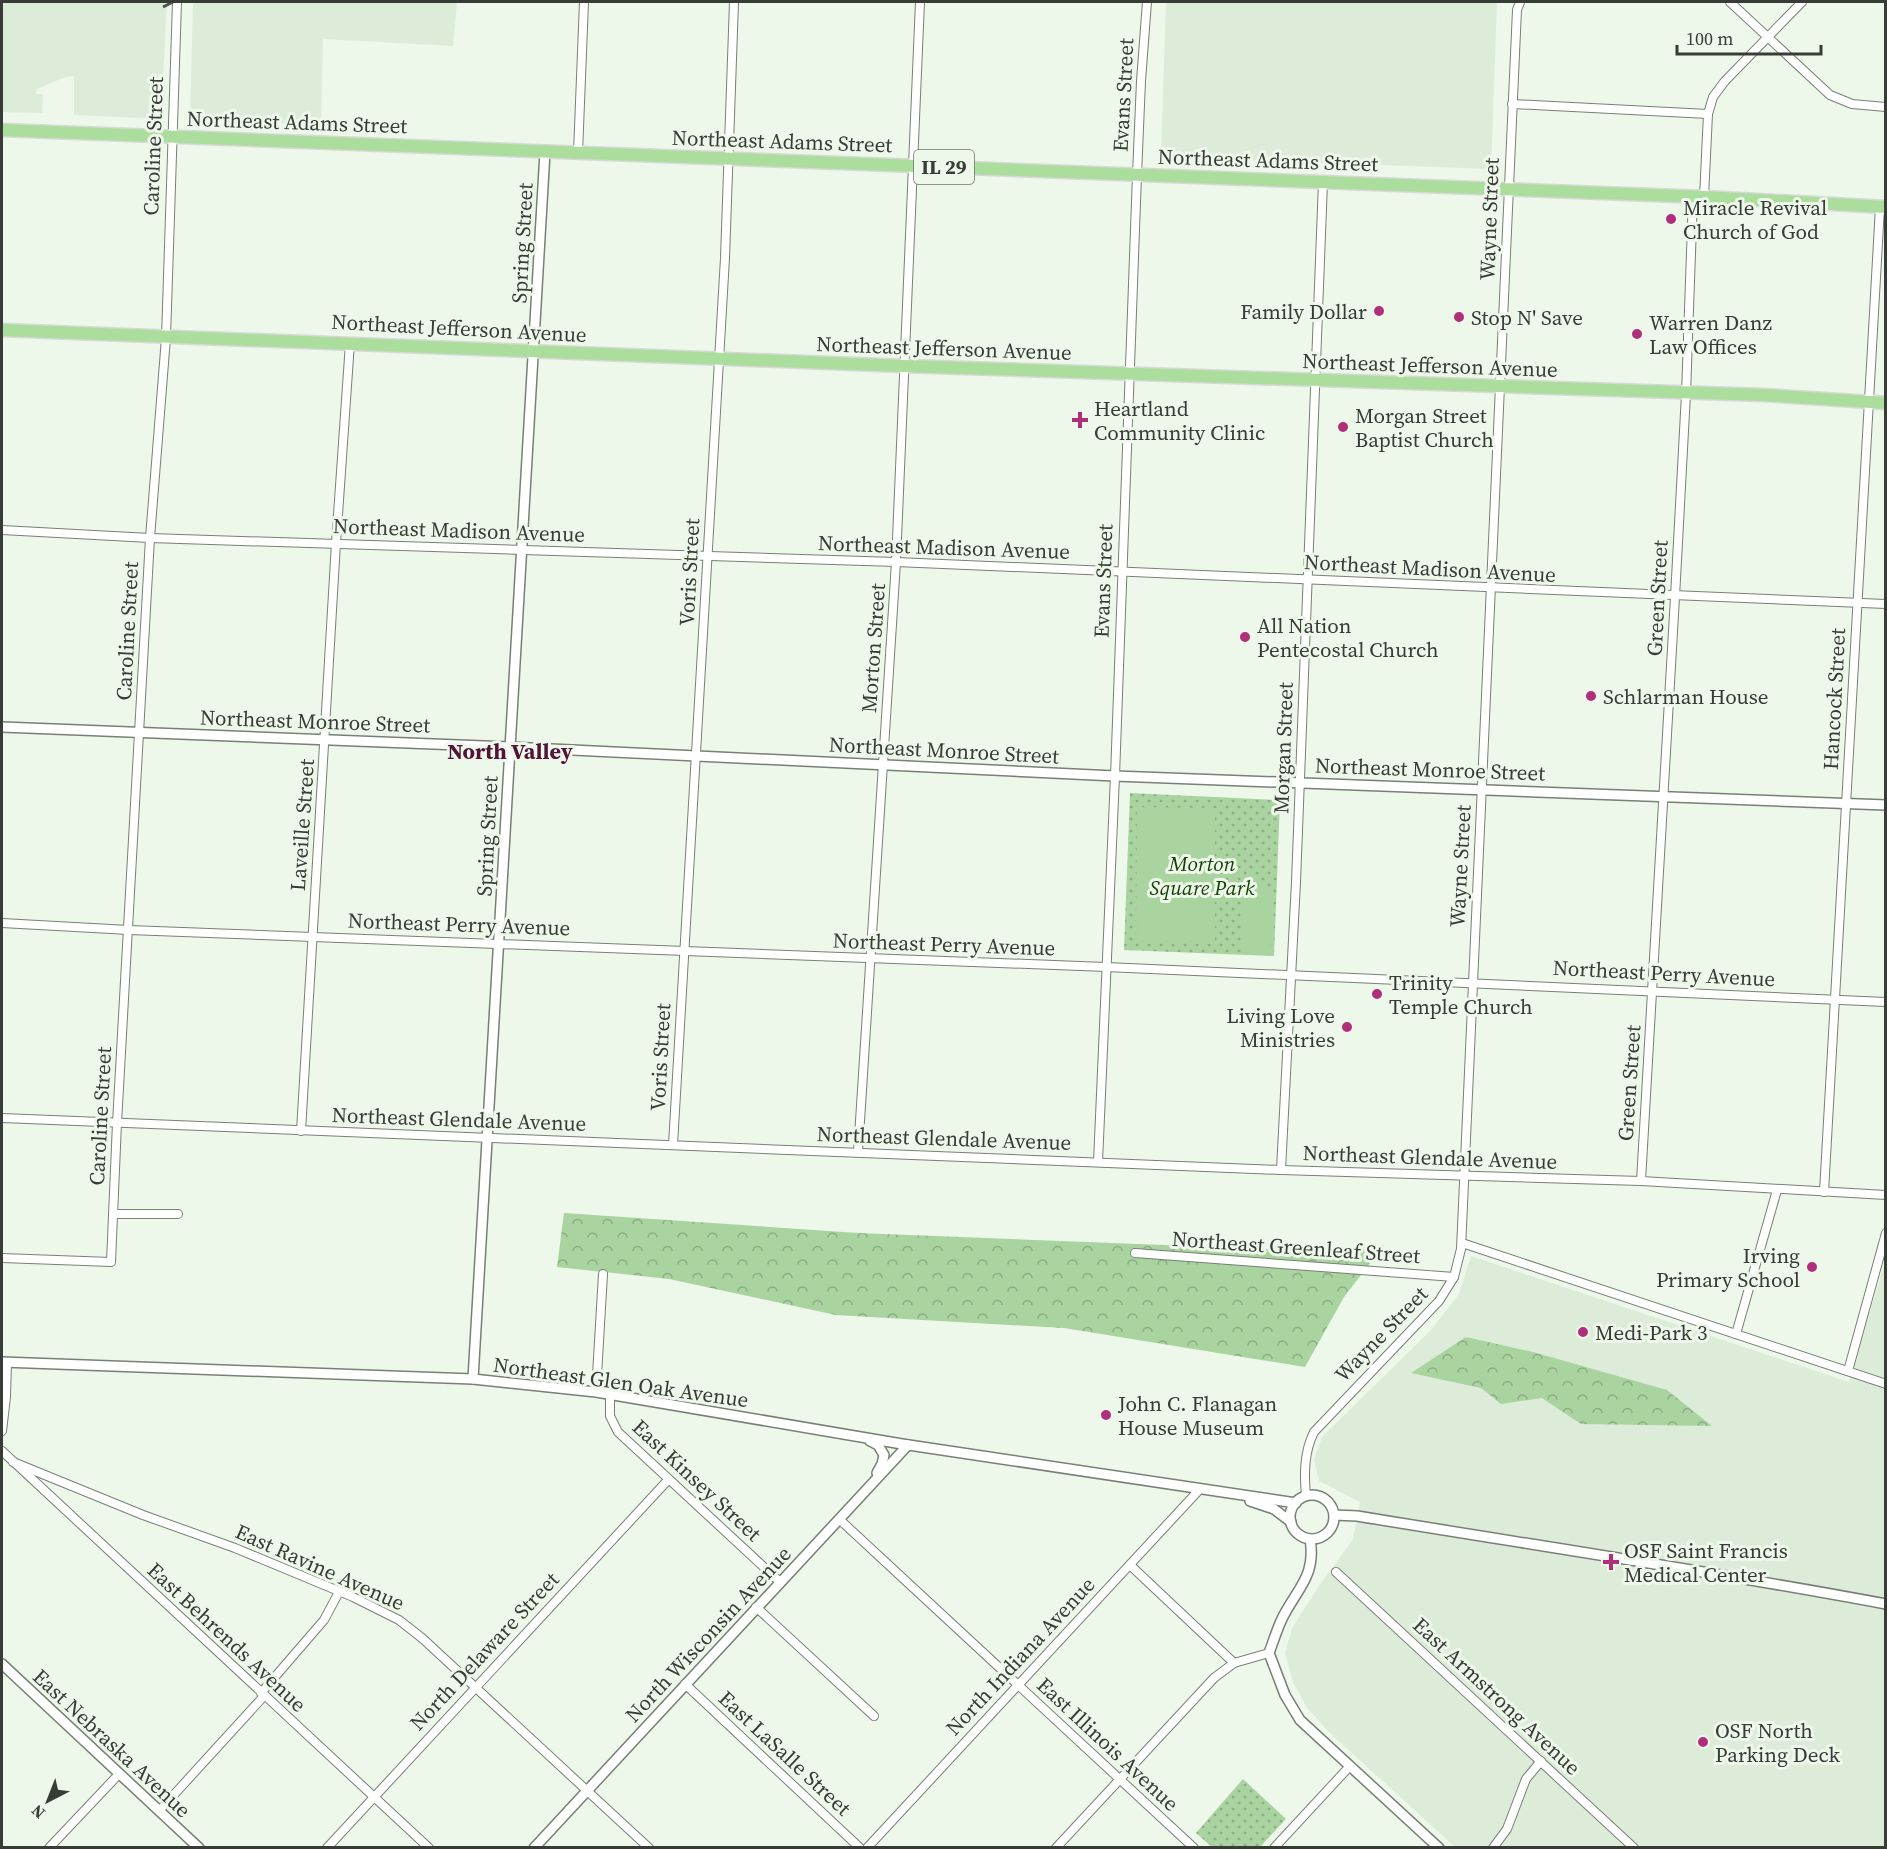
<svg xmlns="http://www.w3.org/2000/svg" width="1887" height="1849" font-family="'Source Serif 4',serif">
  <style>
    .built { fill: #ddecd9 }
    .forest { fill: url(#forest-crowns) }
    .park { fill: url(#park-dots) }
    .garden { fill: #a9d39f }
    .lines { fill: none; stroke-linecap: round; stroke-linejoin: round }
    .minor-casing { stroke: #778075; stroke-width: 10 }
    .tertiary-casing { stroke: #778075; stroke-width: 12 }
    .primary-casing { stroke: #d7d8d7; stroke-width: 15 }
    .minor { stroke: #fff; stroke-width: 8 }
    .tertiary { stroke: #fff; stroke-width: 9 }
    .primary { stroke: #abdd9d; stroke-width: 12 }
    .rail { stroke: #4e534d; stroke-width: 3; stroke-dasharray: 12 6; stroke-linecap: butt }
    .poi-dot { fill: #b02f7b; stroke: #edf7ea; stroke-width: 2 }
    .labels { text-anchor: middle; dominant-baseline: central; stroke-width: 6; stroke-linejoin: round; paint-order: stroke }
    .shield { fill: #edf7ea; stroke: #6e746d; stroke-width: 1.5 }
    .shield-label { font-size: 20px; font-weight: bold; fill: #383c37 }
    .street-label { font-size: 21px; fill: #383c37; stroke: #edf7ea }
    .poi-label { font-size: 21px; fill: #383c37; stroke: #edf7ea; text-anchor: start }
    .park-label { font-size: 21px; font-style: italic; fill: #123f02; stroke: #edf7ea }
    .neighbourhood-label { font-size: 22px; font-weight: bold; fill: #511336; stroke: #edf7ea }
  </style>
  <defs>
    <pattern id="forest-crowns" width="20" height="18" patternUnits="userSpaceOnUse" patternTransform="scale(1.5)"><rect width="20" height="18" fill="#a9d39f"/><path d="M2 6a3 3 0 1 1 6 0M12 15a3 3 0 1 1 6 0" fill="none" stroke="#8bac82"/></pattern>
    <pattern id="park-dots" width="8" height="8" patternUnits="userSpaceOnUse" patternTransform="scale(1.5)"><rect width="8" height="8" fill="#a9d39f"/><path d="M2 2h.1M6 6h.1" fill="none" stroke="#8bac82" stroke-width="1.8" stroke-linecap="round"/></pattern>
  </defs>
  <rect width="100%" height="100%" fill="#edf7ea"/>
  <!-- built -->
  <g class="built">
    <polygon points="2,2 167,2 161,119 74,115 74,76 65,77 37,89 36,94 43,94 42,113 2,112"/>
    <polygon points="193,2 457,2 453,46 323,39 321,125 190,119"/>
    <polygon points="1166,2 1497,2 1491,169 1161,157"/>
    <polygon points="1471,1256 1849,1382 1885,1261 1885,1847 1455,1847 1331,1734 1307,1708 1293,1682 1285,1653 1292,1628 1319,1586 1353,1539 1360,1502 1319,1481 1314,1460 1322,1437 1431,1330 1459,1294"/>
  </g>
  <!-- forest -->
  <g class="forest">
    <polygon points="564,1213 858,1233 1292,1250 1384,1245 1344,1297 1305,1367 1064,1328 836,1315 669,1279 557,1267"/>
    <polygon points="1466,1337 1533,1352 1667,1390 1712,1426 1581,1424 1542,1398 1501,1404 1481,1388 1411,1373"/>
  </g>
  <!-- park -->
  <g class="park">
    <polygon points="1130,793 1280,800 1274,956 1124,950"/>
    <polygon points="1243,1779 1286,1819 1260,1847 1212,1847 1196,1833"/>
  </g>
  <!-- garden -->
  <g class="garden">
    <polygon points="1137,807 1215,808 1215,940 1136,940"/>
    <polygon points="1244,886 1273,888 1270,953 1241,952"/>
  </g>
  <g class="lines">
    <!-- minor casing -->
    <g class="minor-casing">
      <g id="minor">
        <polyline points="1730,2 1830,95 1852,104 1886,107"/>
        <polyline points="1512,104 1708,114"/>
        <polyline points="578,153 584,2"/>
        <polyline points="1704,197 1708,114 1713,97 1725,81 1802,2"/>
        <polyline points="2,530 150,538 896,562 1886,604"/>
        <polyline points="2,923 129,930 1106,967 1886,1002"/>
        <polyline points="2,1118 1281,1170 1641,1181 1886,1195"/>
        <polyline points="301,1131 336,543 350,343"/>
        <polyline points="673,1145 725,258 734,2"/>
        <polyline points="858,1152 896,562 920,2"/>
        <polyline points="1098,1162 1115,776 1137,175 1141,81 1147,2"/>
        <polyline points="1281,1170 1296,882 1323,182"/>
        <polyline points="1641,1181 1675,597 1686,394 1693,197"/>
        <polyline points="1824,1192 1880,207"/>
        <polyline points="113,1214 178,1214"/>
        <polyline points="1462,1243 1886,1384"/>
        <polyline points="1135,1253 1454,1277"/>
        <polyline points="2,1258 111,1262 117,1123 150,538 166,338 177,2"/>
        <polyline points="1736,1334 1777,1190"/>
        <polyline points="1848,1371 1886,1233"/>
        <polyline points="596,1392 603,1274"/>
        <polyline points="610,1394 610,1416 618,1432 780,1582"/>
        <polyline points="2,1431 6,1397 7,1362"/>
        <polyline points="2,1451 429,1848"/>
        <polyline points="13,1462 143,1515 235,1548 353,1597 399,1620 422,1638 649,1848"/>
        <path d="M1306,1496C1304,1474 1304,1452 1314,1432L1439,1301L1454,1277L1461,1249L1517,10L1520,2"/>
        <polyline points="839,1519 1194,1848"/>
        <polyline points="1130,1565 1234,1663"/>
        <polyline points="1336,1572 1634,1848"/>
        <polyline points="756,1607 874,1716"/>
        <polyline points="685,1684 860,1848"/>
        <polyline points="261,1693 324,1620 339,1592"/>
        <polyline points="159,1811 264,1696"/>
        <polyline points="49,1848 119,1774"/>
        <polyline points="327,1848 668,1480"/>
        <polyline points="867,1848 1200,1489"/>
        <polyline points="1056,1848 1214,1678 1234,1663 1269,1653"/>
        <polyline points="1274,1848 1350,1766"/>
        <polyline points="1493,1848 1507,1829 1526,1779 1541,1761"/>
      </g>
    </g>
    <!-- tertiary casing -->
    <g class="tertiary-casing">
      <g id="tertiary">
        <polyline points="2,727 510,747 1115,776 1886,805"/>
        <polyline points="2,1362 473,1379 596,1392 902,1444 1296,1503"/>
        <polyline points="473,1379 545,152"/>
        <polyline points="870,1441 878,1445 884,1455 882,1464 877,1473"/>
        <circle cx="1312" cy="1517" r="22"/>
        <polyline points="1250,1501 1274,1509 1291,1522"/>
        <path d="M1334,1515L1357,1516C1533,1545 1710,1571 1886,1604"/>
        <path d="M1310,1539C1316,1573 1300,1586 1285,1613C1278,1625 1274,1640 1269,1653L1285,1695L1300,1720L1439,1848"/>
        <polyline points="2,1664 199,1848"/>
        <polyline points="534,1848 908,1445"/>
      </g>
    </g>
    <!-- primary casing -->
    <g class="primary-casing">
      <g id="primary">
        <polyline points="2,130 1704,197 1886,207"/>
        <polyline points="2,330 904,366 1764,395 1886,403"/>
      </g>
    </g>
    <!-- minor -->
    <use href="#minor" class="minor"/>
    <!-- tertiary -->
    <use href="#tertiary" class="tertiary"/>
    <!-- primary -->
    <use href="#primary" class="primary"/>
    <!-- rail -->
    <polyline class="rail" points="163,7 173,2"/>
  </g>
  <!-- markers -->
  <g class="poi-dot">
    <circle cx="1671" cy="219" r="6"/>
    <circle cx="1379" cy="311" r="6"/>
    <circle cx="1459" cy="317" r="6"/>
    <circle cx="1637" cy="334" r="6"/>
    <path d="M1077 411h6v6h6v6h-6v6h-6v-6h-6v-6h6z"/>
    <circle cx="1343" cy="427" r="6"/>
    <circle cx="1245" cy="637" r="6"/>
    <circle cx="1591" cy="696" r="6"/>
    <circle cx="1377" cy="994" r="6"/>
    <circle cx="1347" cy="1027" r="6"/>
    <circle cx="1812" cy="1267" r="6"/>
    <circle cx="1583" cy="1332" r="6"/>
    <circle cx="1106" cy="1415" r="6"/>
    <path d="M1608 1553h6v6h6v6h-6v6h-6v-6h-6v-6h6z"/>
    <circle cx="1703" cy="1742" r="6"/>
  </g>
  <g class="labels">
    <!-- shield labels -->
    <rect class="shield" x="914" y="150" width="60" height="34" rx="4.5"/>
    <g class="shield-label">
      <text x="944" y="167">IL 29</text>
    </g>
    <!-- street labels -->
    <g class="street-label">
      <text transform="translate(1123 95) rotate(-87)">Evans Street</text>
      <text transform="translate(297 122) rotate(2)">Northeast Adams Street</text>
      <text transform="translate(782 141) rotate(2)">Northeast Adams Street</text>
      <text transform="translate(153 146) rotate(-88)">Caroline Street</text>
      <text transform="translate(1268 160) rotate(2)">Northeast Adams Street</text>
      <text transform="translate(1489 219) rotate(-88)">Wayne Street</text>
      <text transform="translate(522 243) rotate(-87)">Spring Street</text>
      <text transform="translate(459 328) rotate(3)">Northeast Jefferson Avenue</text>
      <text transform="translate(944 348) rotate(2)">Northeast Jefferson Avenue</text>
      <text transform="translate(1430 365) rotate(2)">Northeast Jefferson Avenue</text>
      <text transform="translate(459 530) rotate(2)">Northeast Madison Avenue</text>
      <text transform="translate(944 547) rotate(2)">Northeast Madison Avenue</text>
      <text transform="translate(1430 568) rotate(3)">Northeast Madison Avenue</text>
      <text transform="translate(689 572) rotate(-87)">Voris Street</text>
      <text transform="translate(1103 581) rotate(-88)">Evans Street</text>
      <text transform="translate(1657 598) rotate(-87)">Green Street</text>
      <text transform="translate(127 631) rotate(-87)">Caroline Street</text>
      <text transform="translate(873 648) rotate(-86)">Morton Street</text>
      <text transform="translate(1834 699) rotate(-87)">Hancock Street</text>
      <text transform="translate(315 721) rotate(2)">Northeast Monroe Street</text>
      <text transform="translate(1283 748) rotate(-88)">Morgan Street</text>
      <text transform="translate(944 750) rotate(3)">Northeast Monroe Street</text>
      <text transform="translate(1430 769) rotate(2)">Northeast Monroe Street</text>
      <text transform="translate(302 825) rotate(-86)">Laveille Street</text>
      <text transform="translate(487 836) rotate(-87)">Spring Street</text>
      <text transform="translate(1460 866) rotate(-87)">Wayne Street</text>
      <text transform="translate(459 924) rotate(2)">Northeast Perry Avenue</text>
      <text transform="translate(944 944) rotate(2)">Northeast Perry Avenue</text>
      <text transform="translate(1664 973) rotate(3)">Northeast Perry Avenue</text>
      <text transform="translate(660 1057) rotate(-87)">Voris Street</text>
      <text transform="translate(1629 1083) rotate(-86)">Green Street</text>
      <text transform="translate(100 1116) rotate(-87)">Caroline Street</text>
      <text transform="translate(459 1119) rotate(2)">Northeast Glendale Avenue</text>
      <text transform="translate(944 1138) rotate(2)">Northeast Glendale Avenue</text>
      <text transform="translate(1430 1157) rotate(2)">Northeast Glendale Avenue</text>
      <text transform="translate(1296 1247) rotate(4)">Northeast Greenleaf Street</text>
      <text transform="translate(1381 1334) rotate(-46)">Wayne Street</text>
      <text transform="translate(621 1382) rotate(8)">Northeast Glen Oak Avenue</text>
      <text transform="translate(697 1480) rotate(43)">East Kinsey Street</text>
      <text transform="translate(320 1567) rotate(24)">East Ravine Avenue</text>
      <text transform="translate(708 1634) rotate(-47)">North Wisconsin Avenue</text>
      <text transform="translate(227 1637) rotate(43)">East Behrends Avenue</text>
      <text transform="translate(484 1651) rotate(-47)">North Delaware Street</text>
      <text transform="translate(1020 1656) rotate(-47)">North Indiana Avenue</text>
      <text transform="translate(1497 1696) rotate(43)">East Armstrong Avenue</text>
      <text transform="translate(112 1743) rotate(43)">East Nebraska Avenue</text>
      <text transform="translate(1108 1744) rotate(43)">East Illinois Avenue</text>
      <text transform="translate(785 1753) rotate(43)">East LaSalle Street</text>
    </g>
    <!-- poi labels -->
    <g class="poi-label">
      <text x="1683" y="207">Miracle Revival<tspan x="1683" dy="24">Church of God</tspan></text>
      <text x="1367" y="311" text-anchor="end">Family Dollar</text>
      <text x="1471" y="317">Stop N' Save</text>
      <text x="1649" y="322">Warren Danz<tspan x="1649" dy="24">Law Offices</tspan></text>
      <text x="1094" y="408">Heartland<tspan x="1094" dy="24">Community Clinic</tspan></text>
      <text x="1355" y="415">Morgan Street<tspan x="1355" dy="24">Baptist Church</tspan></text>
      <text x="1257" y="625">All Nation<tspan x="1257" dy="24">Pentecostal Church</tspan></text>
      <text x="1603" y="696">Schlarman House</text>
      <text x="1389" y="982">Trinity<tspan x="1389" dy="24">Temple Church</tspan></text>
      <text x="1335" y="1015" text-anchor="end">Living Love<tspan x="1335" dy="24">Ministries</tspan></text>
      <text x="1800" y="1255" text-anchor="end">Irving<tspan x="1800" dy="24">Primary School</tspan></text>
      <text x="1595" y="1332">Medi-Park 3</text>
      <text x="1118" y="1403">John C. Flanagan<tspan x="1118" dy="24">House Museum</tspan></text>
      <text x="1624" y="1550">OSF Saint Francis<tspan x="1624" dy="24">Medical Center</tspan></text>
      <text x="1715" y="1730">OSF North<tspan x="1715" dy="24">Parking Deck</tspan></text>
    </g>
    <!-- park labels -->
    <g class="park-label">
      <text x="1202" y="863">Morton<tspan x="1202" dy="24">Square Park</tspan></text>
    </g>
    <!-- neighbourhood labels -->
    <g class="neighbourhood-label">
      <text x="510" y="751">North Valley</text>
    </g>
  </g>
  <!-- border -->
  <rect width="1887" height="1849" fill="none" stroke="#383c37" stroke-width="6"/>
  <!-- north arrow -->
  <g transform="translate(48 1801) rotate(222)" stroke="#edf7ea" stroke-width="4.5" paint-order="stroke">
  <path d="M0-4.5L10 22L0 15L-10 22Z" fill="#383c37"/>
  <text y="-9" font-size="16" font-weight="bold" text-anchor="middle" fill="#383c37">N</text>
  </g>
  <!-- scale -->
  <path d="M1677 45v9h144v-9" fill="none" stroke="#383c37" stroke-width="3"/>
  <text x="1686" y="45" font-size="18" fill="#383c37" stroke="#edf7ea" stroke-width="4.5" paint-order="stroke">100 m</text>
</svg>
